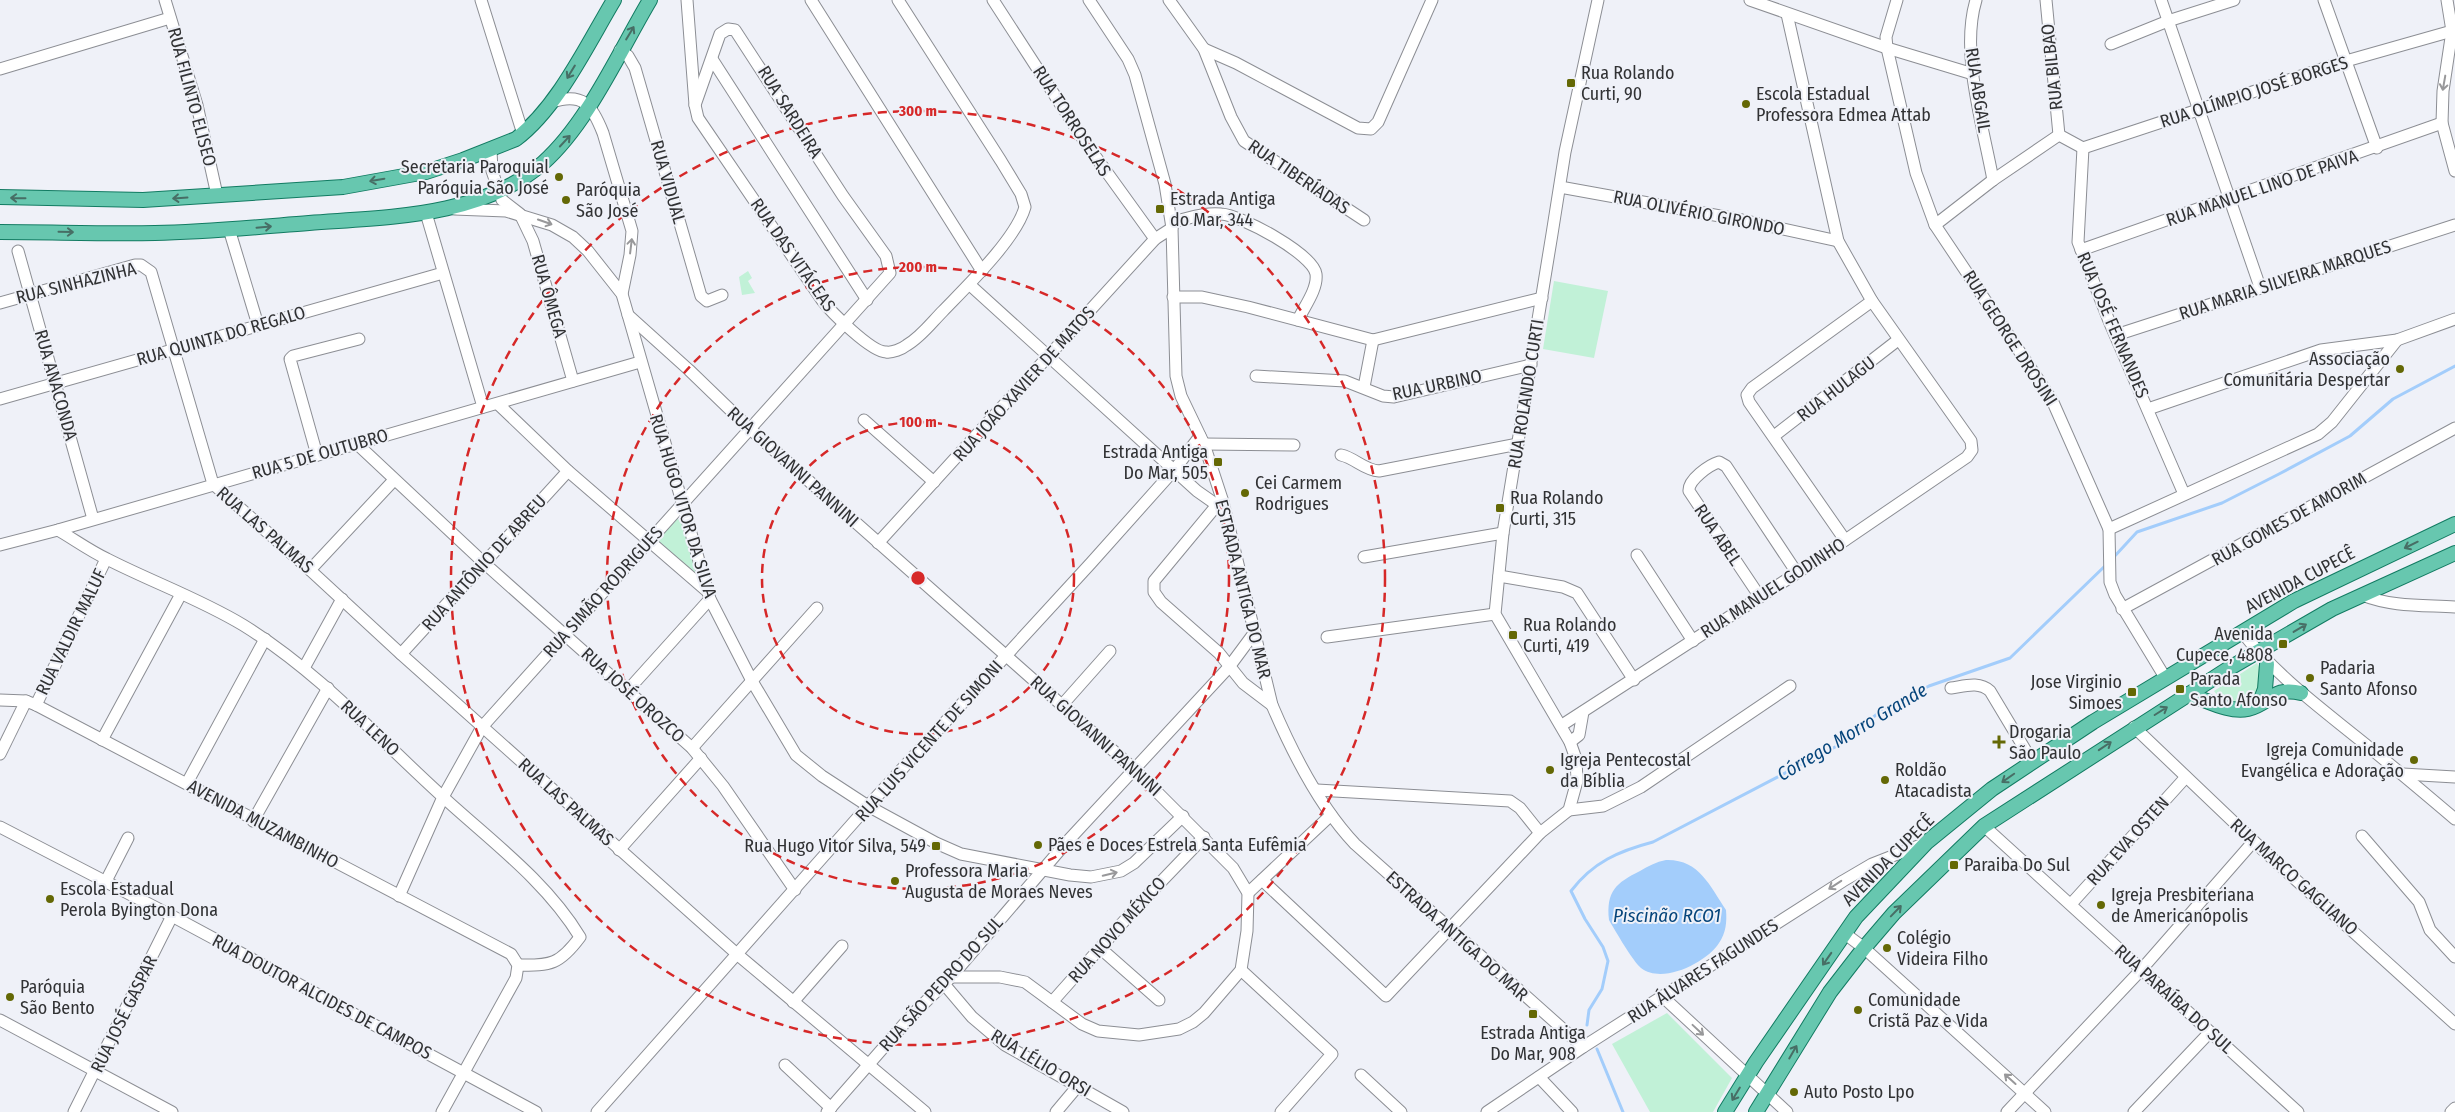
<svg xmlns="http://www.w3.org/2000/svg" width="2455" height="1112" font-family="'Fira Sans Condensed',sans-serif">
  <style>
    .green { fill: #c1f1d7 }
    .water { fill: #a3cdfb }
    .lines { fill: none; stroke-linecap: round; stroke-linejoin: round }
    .stream { stroke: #a3cdfb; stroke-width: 3 }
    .minor-casing { stroke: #8c8e94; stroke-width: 13 }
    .major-casing { stroke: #127b62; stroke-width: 16 }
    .minor { stroke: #fff; stroke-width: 11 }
    .major { stroke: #67c7af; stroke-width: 14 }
    .oneway { stroke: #476e65 }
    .oneway2 { stroke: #98989a }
    .ring { fill: none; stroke: #d62828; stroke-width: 2.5; stroke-dasharray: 9 6 }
    .poi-dot { fill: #646805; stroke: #eff1f8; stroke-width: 2 }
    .labels { text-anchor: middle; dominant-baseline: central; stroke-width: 4; stroke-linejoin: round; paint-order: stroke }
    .street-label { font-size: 18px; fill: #313234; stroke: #eff1f8 }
    .poi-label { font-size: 18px; fill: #313234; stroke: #eff1f8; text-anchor: start }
    .water-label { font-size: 19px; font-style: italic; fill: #06457b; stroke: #eff1f8 }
    .centre { fill: #d62828; stroke: #eff1f8; stroke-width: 2.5 }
    .ring-label { font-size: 15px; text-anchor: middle; font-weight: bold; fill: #d62828; stroke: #eff1f8; stroke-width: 4; stroke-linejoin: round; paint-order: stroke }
  </style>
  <rect width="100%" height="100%" fill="#eff1f8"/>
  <!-- green -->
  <g class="green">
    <polygon points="748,271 752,278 748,281 755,293 742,295 739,277"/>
    <polygon points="1554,281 1608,291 1594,358 1543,349"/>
    <polygon points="675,519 683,520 696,575 657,542 657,539"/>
    <path d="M2257,663L2264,677L2255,700C2241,706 2223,704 2214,691Z"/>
    <polygon points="1667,1013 1732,1078 1713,1112 1650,1112 1612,1044"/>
  </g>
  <!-- water -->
  <path class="water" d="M1666,860C1699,859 1710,886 1726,910C1727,922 1726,933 1719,943C1707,962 1663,985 1641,968C1632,960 1616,932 1609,920C1606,891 1616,883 1640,871C1648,866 1656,862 1666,860Z"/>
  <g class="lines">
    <!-- stream -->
    <g class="stream">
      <polyline points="2113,558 2137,532 2222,503 2279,474 2350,436 2393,399 2455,366"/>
      <path d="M1587,1025L1589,1010L1602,989L1608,961L1603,947L1585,919L1571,891C1593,862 1619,851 1653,842L1837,746L1881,711L1929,686L2010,658L2107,564"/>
      <polyline points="1597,1049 1623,1112"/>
    </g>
    <!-- minor casing -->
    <g class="minor-casing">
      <g id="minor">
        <polyline points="165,0 197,105 217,195"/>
        <polyline points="481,0 523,134"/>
        <path d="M687,0L695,105L698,118L822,300C831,312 871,352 886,352C892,353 902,349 907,345C921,337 932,322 943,311C967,286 1016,239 1025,207L1021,194L1001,161L898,0"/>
        <polyline points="811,0 982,271"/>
        <polyline points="993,0 1085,142 1155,239"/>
        <path d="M1089,0L1128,59L1135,75L1165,184L1172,228L1176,376L1181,396L1204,444L1223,502L1272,705C1292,752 1320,807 1355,844L1583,1047"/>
        <polyline points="1169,0 1204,49 1231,117 1244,141 1364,220"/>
        <polyline points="1750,0 1887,48 1973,74"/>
        <polyline points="1897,0 1886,37 1887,48 1916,173 1935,225 2052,400 2109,529 2110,582 2115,595 2166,679"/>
        <path d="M1976,0C1960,53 1983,125 1993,180"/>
        <polyline points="2046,0 2059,135"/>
        <polyline points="2161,0 2260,287"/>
        <polyline points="2324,0 2377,148"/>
        <polyline points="2447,0 2452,31 2443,91 2442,123 2455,171"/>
        <polyline points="2111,44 2168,21 2234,0"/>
        <polyline points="1204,49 1236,63 1358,128 1371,129 1378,122 1432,0"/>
        <polyline points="620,50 628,56 635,68 701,296 707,301 722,295"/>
        <polyline points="712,59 867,300"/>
        <polyline points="0,69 170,18"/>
        <path d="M552,102C583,92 592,105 603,133L632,231L630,255L622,294"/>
        <polyline points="2059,135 2083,148 2346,61 2452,31"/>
        <polyline points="2083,148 2078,242 2109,321 2184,494"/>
        <polyline points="491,150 492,171 502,200 520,214 533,241 573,381"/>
        <polyline points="1560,187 1742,220 1838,241"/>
        <polyline points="454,209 506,211 552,225 573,237 588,251 622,294 710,599 752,681 796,755 822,776 868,806 936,843 961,854 1070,875 1091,877 1121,871 1134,863 1183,816"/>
        <polyline points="426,213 483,407"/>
        <path d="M1172,222C1187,219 1205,212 1221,214C1241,215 1313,254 1316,274C1318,289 1304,307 1298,320"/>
        <polyline points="1935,225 1993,180 2059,135"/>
        <polyline points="229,229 258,325"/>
        <polyline points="2081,250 2442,123"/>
        <polyline points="18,251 93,519"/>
        <polyline points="970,285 1197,491 1217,505"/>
        <polyline points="1173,297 1202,297 1248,307 1373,340 1542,298"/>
        <polyline points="0,303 135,265 141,265 151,272 213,484 310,570 401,654 738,955 925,1112"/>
        <polyline points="628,315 689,370 749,428 1134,769 1233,868 1248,893 1247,931 1241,970 1204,1013 1193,1022 1179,1029 1139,1035 1098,1031 1082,1024 1025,982 1000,977 951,977"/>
        <polyline points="2116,335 2455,225"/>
        <polyline points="1256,376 1345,381 1383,396 1394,397 1531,365"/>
        <polyline points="1364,387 1373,340"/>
        <polyline points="0,399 443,273"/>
        <polyline points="498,404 568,471 707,591"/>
        <polyline points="2148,409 2321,350 2397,340 2455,319"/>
        <polyline points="864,420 934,482"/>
        <polyline points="1774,436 1898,340"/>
        <polyline points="356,443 483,562 692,748 723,786 795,890"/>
        <polyline points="1204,444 1294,445"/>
        <polyline points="317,455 290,359 293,356 359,339"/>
        <path d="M1341,455C1355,458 1364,470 1379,471L1518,444"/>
        <polyline points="1223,502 1217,505 1154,581 1154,592 1161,602 1219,653 1243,683 1272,705"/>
        <polyline points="2109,529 2318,434 2332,422 2397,340"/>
        <path d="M58,530C75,540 90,551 107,559C152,582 200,599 243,625C319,672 378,738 443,797C491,841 546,881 580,937C560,964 551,966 518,965"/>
        <polyline points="1845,540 1749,402 1747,395 1752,388 1872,301"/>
        <polyline points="878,543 1155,239 1172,228"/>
        <polyline points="0,545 58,530 640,362"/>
        <polyline points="1637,555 1693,641"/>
        <polyline points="1364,557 1503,533"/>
        <polyline points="310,570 394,480"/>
        <polyline points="1499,576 1563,587 1577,593 1634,680"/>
        <path d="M2362,595C2392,607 2423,605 2455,607"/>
        <path d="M1760,597L1689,491C1688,480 1709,465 1719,462L1726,466L1797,573"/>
        <polyline points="2122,609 2455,428"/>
        <path d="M2242,632C2274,673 2314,703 2355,736C2389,763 2422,791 2455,819"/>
        <polyline points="1327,637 1495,614"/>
        <polyline points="401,654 568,471"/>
        <polyline points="304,668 342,599"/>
        <path d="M1951,688C1965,686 1979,681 1990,691L2032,761"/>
        <polyline points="628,690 710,599"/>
        <polyline points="0,700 26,701 36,705 511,954 518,965 516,978 442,1112"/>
        <polyline points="1063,704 1110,651"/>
        <polyline points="36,705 106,559"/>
        <polyline points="1562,725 1797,573 1967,457 1972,450 1971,441 1872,301 1838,241 1787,14"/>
        <polyline points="2134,727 2264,851 2455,1024"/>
        <polyline points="102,740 181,594"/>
        <polyline points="1570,742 1579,735 1583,712"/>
        <polyline points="692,748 817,608"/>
        <polyline points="0,754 26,701"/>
        <polyline points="2403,774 2455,777"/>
        <polyline points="187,783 265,639"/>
        <polyline points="1317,790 1510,801 1520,808 1540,833"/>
        <polyline points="1569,810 1603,806 1641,787 1790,686"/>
        <polyline points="253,821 328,688"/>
        <polyline points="1984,826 2298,1112"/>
        <polyline points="0,827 172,916 536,1112"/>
        <polyline points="2362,836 2419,902 2430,930 2455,957"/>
        <polyline points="619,850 701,758"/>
        <polyline points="1262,880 1386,996 1540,833 1569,810 1577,781 1576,759 1570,742 1495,614 1503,533 1552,234 1565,152 1598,0"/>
        <polyline points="106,881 128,838"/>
        <polyline points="1248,893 1331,815"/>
        <polyline points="399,896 443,797 482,727 890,273 886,256 843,196 735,30 728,29 720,34 695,105"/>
        <polyline points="2071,904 2186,777"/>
        <polyline points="1844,933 1864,948 2045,1112"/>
        <polyline points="1100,948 1159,1000"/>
        <polyline points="1241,970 1332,1054 1281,1112"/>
        <polyline points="944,984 972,1017 1005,1045 1123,1112"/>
        <polyline points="1663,997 1787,1112"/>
        <polyline points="793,1002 842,946"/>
        <polyline points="1052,1002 1133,911 1204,837"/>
        <polyline points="0,1020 172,1112"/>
        <polyline points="785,1065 831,1108"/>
        <polyline points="1361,1075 1401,1112"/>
        <polyline points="1539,1077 1572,1112"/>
        <polyline points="74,1112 172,916"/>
        <polyline points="597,1112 868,806 1091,563 1175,469 1200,436"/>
        <polyline points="827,1112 912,1015 951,977 1065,844 1229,667 1255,632"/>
        <polyline points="1056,1112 1077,1087"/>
        <polyline points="1487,1112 1583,1047 1843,881 1872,864 1923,844"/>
        <polyline points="2007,1112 2141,970 2253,842"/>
        <polyline points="2134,1112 2210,1032"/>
        <polyline points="2451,1112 2455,1108"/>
      </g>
    </g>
    <!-- major casing -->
    <g class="major-casing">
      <g id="major">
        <path d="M0,197L143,200L343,187L426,172L463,160L516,139C558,107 587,45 614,0"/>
        <path d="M0,232C52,232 103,234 155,233C206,232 258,227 309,223C387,217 480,218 543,163C588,123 619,52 650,0"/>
        <path d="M2188,694C2207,700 2228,713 2248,709C2270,704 2273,686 2301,693"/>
        <polyline points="2260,702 2265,689 2267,664"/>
        <polyline points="1725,1112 1756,1062 1856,917 1927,842 1992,789 2093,722 2294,601 2455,524"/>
        <polyline points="1756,1112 1830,992 1864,948 1894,913 1984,826 2228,669 2332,609 2455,553"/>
      </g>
    </g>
    <!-- minor -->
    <use href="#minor" class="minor"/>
    <!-- major -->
    <use href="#major" class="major"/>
  </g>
  <!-- one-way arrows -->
  <defs><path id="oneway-shaft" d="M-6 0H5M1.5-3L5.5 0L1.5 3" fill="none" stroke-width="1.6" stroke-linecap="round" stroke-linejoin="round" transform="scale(1.25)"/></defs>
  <g class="oneway">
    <use href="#oneway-shaft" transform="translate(630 33) rotate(-59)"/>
    <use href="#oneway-shaft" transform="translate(571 72) rotate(121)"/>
    <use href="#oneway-shaft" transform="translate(565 141) rotate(-47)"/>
    <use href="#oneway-shaft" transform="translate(377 180) rotate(170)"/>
    <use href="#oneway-shaft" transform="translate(18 198) rotate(-179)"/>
    <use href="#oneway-shaft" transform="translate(180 198) rotate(176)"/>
    <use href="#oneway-shaft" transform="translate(264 227) rotate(-5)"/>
    <use href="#oneway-shaft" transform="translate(66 232) rotate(1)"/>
    <use href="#oneway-shaft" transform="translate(2411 545) rotate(154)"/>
    <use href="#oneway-shaft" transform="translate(2300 628) rotate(-31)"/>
    <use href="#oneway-shaft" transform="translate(2161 711) rotate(-32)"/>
    <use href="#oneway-shaft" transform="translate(2105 746) rotate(-34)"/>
    <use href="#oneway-shaft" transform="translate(2008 778) rotate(145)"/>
    <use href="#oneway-shaft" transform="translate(1896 911) rotate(-46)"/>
    <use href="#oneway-shaft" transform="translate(1827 959) rotate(125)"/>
    <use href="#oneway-shaft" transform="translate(1793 1052) rotate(-60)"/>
    <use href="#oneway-shaft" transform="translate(1736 1094) rotate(121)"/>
  </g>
  <g class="oneway2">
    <use href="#oneway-shaft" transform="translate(2444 83) rotate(100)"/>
    <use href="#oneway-shaft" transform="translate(545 222) rotate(19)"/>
    <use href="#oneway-shaft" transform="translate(631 246) rotate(-83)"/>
    <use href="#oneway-shaft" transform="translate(1110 874) rotate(-14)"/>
    <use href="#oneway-shaft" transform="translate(1835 885) rotate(147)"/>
    <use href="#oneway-shaft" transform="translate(1698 1030) rotate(43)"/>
    <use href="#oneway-shaft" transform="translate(2010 1079) rotate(-138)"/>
  </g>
  <!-- distance rings -->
  <g class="ring">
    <circle cx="918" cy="578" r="156"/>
    <circle cx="918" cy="578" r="311"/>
    <circle cx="918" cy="578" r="467"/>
  </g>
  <!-- markers -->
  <g class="poi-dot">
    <rect x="1566" y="78" width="10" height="10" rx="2.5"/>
    <circle cx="1746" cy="104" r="5"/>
    <circle cx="559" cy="177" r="5"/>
    <circle cx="566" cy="200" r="5"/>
    <rect x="1155" y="204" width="10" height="10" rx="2.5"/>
    <circle cx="2400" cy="369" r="5"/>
    <rect x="1213" y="457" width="10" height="10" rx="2.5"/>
    <circle cx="1245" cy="493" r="5"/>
    <rect x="1495" y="503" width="10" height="10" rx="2.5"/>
    <rect x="1508" y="630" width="10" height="10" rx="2.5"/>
    <rect x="2278" y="639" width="10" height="10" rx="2.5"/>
    <circle cx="2310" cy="678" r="5"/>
    <rect x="2175" y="684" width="10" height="10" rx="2.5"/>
    <rect x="2127" y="687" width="10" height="10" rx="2.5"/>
    <path d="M1996.5 734.5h5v5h5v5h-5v5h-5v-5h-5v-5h5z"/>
    <circle cx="2414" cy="760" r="5"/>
    <circle cx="1550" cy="770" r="5"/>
    <circle cx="1885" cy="780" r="5"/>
    <circle cx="1038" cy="845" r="5"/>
    <rect x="931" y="841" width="10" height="10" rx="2.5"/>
    <rect x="1949" y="860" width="10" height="10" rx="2.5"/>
    <circle cx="895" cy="881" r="5"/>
    <circle cx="50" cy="899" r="5"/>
    <circle cx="2101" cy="905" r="5"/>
    <circle cx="1887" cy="948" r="5"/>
    <circle cx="10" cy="997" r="5"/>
    <circle cx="1858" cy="1010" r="5"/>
    <rect x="1528" y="1009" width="10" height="10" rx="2.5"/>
    <circle cx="1794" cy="1092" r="5"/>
  </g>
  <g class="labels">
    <!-- street labels -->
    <g class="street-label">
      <text transform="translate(2052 67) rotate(-96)">RUA BILBAO</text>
      <text transform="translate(1978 90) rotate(81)">RUA ABGAIL</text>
      <text transform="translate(2254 92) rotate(-18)">RUA OLÍMPIO JOSÉ BORGES</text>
      <text transform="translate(192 97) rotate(75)">RUA FILINTO ELISEO</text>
      <text transform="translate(790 112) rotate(58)">RUA SARDEIRA</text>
      <text transform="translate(1072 121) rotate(57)">RUA TORROSELAS</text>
      <text transform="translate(1299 177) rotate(34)">RUA TIBERÍADAS</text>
      <text transform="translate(668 182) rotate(74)">RUA VIDUAL</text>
      <text transform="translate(2262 188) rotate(-19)">RUA MANUEL LINO DE PAIVA</text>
      <text transform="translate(1699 213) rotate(11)">RUA OLIVÉRIO GIRONDO</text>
      <text transform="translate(793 255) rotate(55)">RUA DAS VITÁCEAS</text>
      <text transform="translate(2285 280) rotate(-18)">RUA MARIA SILVEIRA MARQUES</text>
      <text transform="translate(76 283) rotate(-14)">RUA SINHAZINHA</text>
      <text transform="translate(549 296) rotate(74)">RUA ÔMEGA</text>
      <text transform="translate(2113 325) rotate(67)">RUA JOSÉ FERNANDES</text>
      <text transform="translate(221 336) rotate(-16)">RUA QUINTA DO REGALO</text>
      <text transform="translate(2010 338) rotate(57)">RUA GEORGE DROSINI</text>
      <text transform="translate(1024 384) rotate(-48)">RUA JOÃO XAVIER DE MATOS</text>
      <text transform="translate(56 385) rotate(74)">RUA ANACONDA</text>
      <text transform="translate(1437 385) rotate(-12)">RUA URBINO</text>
      <text transform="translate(1836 389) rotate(-38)">RUA HULAGU</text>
      <text transform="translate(1526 394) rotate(-81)">RUA ROLANDO CURTI</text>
      <text transform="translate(320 454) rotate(-16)">RUA 5 DE OUTUBRO</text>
      <text transform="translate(793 467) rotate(42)">RUA GIOVANNI PANNINI</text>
      <text transform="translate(683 506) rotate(73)">RUA HUGO VITOR DA SILVA</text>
      <text transform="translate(2289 519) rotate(-29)">RUA GOMES DE AMORIM</text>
      <text transform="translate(265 530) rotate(41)">RUA LAS PALMAS</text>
      <text transform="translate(1718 535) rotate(56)">RUA ABEL</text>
      <text transform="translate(484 563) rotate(-48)">RUA ANTÔNIO DE ABREU</text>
      <text transform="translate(2300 580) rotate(-28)">AVENIDA CUPECÊ</text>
      <text transform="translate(1773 588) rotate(-33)">RUA MANUEL GODINHO</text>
      <text transform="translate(1243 589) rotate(76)">ESTRADA ANTIGA DO MAR</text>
      <text transform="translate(603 592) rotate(-48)">RUA SIMÃO RODRIGUES</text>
      <text transform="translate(71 632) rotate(-64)">RUA VALDIR MALUF</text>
      <text transform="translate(633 695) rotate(42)">RUA JOSÉ OROZCO</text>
      <text transform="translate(370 728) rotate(43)">RUA LENO</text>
      <text transform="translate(1096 736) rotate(42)">RUA GIOVANNI PANNINI</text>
      <text transform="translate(929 741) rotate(-48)">RUA LUIS VICENTE DE SIMONI</text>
      <text transform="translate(566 802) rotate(42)">RUA LAS PALMAS</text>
      <text transform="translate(263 824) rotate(28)">AVENIDA MUZAMBINHO</text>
      <text transform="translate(2128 841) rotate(-48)">RUA EVA OSTEN</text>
      <text transform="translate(1888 860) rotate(-45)">AVENIDA CUPECÊ</text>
      <text transform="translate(2294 877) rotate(42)">RUA MARCO GAGLIANO</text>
      <text transform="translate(1117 930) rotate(-48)">RUA NOVO MÉXICO</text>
      <text transform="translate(1457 936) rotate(42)">ESTRADA ANTIGA DO MAR</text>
      <text transform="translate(1703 971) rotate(-33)">RUA ÁLVARES FAGUNDES</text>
      <text transform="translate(941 984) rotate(-48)">RUA SÃO PEDRO DO SUL</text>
      <text transform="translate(322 997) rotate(28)">RUA DOUTOR ALCIDES DE CAMPOS</text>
      <text transform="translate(2174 999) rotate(42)">RUA PARAÍBA DO SUL</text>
      <text transform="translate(124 1014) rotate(-64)">RUA JOSÉ GASPAR</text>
      <text transform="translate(1041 1063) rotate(31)">RUA LÉLIO ORSI</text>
    </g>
    <!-- poi labels -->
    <g class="poi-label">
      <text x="1581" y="73">Rua Rolando<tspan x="1581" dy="21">Curti, 90</tspan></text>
      <text x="1756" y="94">Escola Estadual<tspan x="1756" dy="21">Professora Edmea Attab</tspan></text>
      <text x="549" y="167" text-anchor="end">Secretaria Paroquial<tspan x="549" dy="21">Paróquia São José</tspan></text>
      <text x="576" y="190">Paróquia<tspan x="576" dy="21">São José</tspan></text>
      <text x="1170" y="199">Estrada Antiga<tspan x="1170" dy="21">do Mar, 344</tspan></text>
      <text x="2390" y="359" text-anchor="end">Associação<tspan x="2390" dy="21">Comunitária Despertar</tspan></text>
      <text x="1208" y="452" text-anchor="end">Estrada Antiga<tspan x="1208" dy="21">Do Mar, 505</tspan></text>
      <text x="1255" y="483">Cei Carmem<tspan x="1255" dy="21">Rodrigues</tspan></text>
      <text x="1510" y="498">Rua Rolando<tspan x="1510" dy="21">Curti, 315</tspan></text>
      <text x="1523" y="625">Rua Rolando<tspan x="1523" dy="21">Curti, 419</tspan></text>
      <text x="2273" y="634" text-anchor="end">Avenida<tspan x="2273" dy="21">Cupece, 4808</tspan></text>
      <text x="2320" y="668">Padaria<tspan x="2320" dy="21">Santo Afonso</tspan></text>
      <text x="2190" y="679">Parada<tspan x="2190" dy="21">Santo Afonso</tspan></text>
      <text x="2122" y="682" text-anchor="end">Jose Virginio<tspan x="2122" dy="21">Simoes</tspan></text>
      <text x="2009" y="732">Drogaria<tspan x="2009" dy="21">São Paulo</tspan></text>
      <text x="2404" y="750" text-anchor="end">Igreja Comunidade<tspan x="2404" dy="21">Evangélica e Adoração</tspan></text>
      <text x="1560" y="760">Igreja Pentecostal<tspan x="1560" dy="21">da Bíblia</tspan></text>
      <text x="1895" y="770">Roldão<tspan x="1895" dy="21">Atacadista</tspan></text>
      <text x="1048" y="845">Pães e Doces Estrela Santa Eufêmia</text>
      <text x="926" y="846" text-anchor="end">Rua Hugo Vitor Silva, 549</text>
      <text x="1964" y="865">Paraiba Do Sul</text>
      <text x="905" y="871">Professora Maria<tspan x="905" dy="21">Augusta de Moraes Neves</tspan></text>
      <text x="60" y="889">Escola Estadual<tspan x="60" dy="21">Perola Byington Dona</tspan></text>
      <text x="2111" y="895">Igreja Presbiteriana<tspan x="2111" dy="21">de Americanópolis</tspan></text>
      <text x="1897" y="938">Colégio<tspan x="1897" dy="21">Videira Filho</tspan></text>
      <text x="20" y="987">Paróquia<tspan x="20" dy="21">São Bento</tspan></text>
      <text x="1868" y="1000">Comunidade<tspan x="1868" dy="21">Cristã Paz e Vida</tspan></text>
      <text x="1533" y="1033" text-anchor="middle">Estrada Antiga<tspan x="1533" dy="21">Do Mar, 908</tspan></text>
      <text x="1804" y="1092">Auto Posto Lpo</text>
    </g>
    <!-- water labels -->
    <g class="water-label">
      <text transform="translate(1852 732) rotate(-31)">Córrego Morro Grande</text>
      <text x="1667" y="915">Piscinão RCO1</text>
    </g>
  </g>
  <circle cx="918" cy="578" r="8" class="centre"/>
  <g class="ring-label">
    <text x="918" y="116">300 m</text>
    <text x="918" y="272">200 m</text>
    <text x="918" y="427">100 m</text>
  </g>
</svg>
